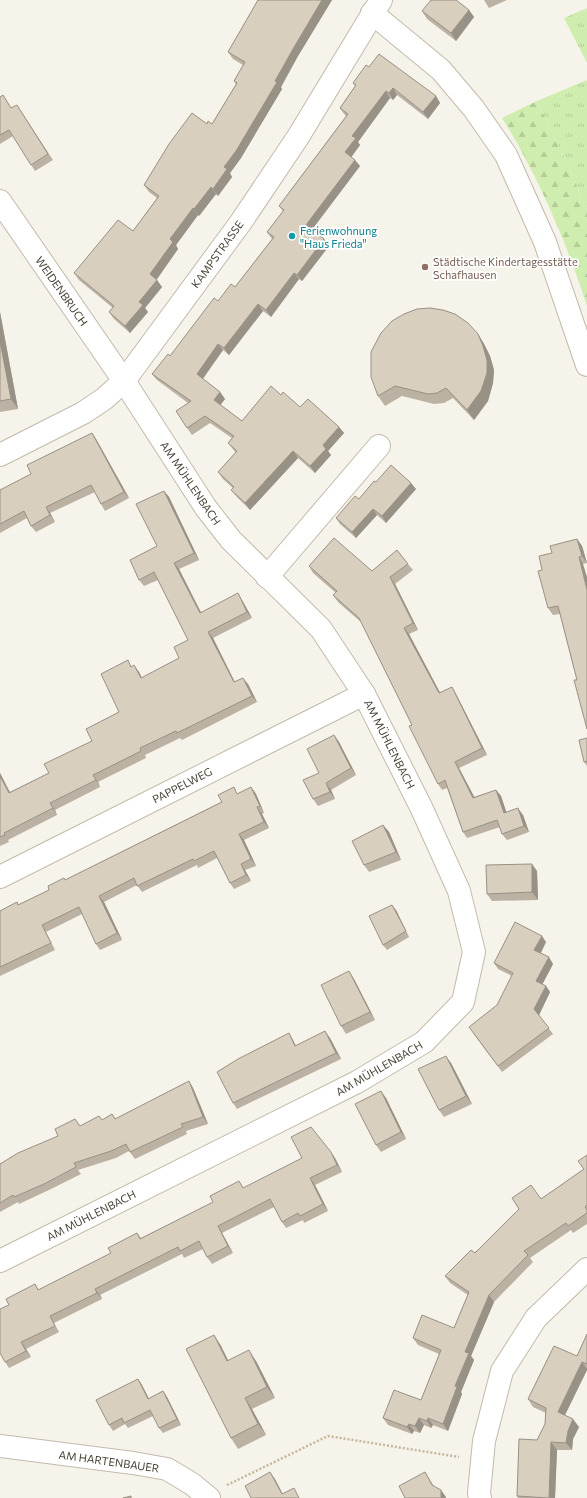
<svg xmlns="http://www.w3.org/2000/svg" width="587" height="1498" font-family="Commissioner,sans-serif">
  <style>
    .grass { fill: url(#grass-tufts) }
    .forest { fill: url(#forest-firs) }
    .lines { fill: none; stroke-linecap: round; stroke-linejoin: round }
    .street-casing { stroke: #c3bbab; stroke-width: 24 }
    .path { stroke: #c6b89b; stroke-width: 2.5; stroke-dasharray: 2 2; stroke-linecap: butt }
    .street { stroke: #fff; stroke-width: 22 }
    .wall { fill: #bbb2a3 }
    .shaded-wall { fill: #989185 }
    .building { fill: #d9cfbe; stroke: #989185 }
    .culture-dot { fill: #0f9aa8; stroke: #fff; stroke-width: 1.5 }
    .education-dot { fill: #8d6e63; stroke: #fff; stroke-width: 1.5 }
    .labels { text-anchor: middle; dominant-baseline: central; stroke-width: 3.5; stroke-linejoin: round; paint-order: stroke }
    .culture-label { font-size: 11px; fill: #0d838f; stroke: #fff; text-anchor: start }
    .street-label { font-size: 11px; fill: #4b4437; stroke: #fff }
    .education-label { font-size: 11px; fill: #785e54; stroke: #fff; text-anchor: start }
  </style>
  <defs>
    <pattern id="grass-tufts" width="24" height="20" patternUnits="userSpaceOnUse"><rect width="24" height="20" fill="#d0edb0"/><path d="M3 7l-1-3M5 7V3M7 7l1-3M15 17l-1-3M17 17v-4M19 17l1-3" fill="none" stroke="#b4cc98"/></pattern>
    <pattern id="forest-firs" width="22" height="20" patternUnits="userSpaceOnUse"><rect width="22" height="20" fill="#d0edb0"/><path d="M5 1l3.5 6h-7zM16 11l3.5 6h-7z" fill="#b4cc98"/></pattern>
  </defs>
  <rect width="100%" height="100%" fill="#f6f3ea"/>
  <!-- grass -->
  <g class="grass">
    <polygon points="587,8 587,63 564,18"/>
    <polygon points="587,80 587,212 571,171 537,101"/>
  </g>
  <!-- forest -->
  <path class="forest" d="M537,101L571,171L587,212V306C566,241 538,176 502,118Z"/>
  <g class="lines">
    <!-- street casing -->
    <g class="street-casing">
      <g id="street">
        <polyline points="372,13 441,70 474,109 506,155 545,242 587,365"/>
        <polyline points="0,201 124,381 206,508 231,540 321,629 364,694 421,807 459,891 474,952 463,1002 424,1042 357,1082 0,1261"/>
        <polyline points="0,455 83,413 104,399 124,381 241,222 298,137 381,0"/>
        <polyline points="267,577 379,446"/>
        <polyline points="0,877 364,694"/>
        <polyline points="0,1446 133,1463 167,1469 192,1484 209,1498"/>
        <polyline points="480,1498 479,1493 484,1441 502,1371 536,1318 587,1269"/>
      </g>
    </g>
    <!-- path -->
    <polyline class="path" points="227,1485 328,1436 459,1457"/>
    <!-- street -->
    <use href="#street" class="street"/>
  </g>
  <!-- wall -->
  <g class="wall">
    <polygon points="258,0 332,0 298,56 281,87 282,89 241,158 230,173 232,177 218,196 216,194 199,216 198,215 176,245 178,249 156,280 162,287 145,308 148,312 130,333 114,319 109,312 113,308 79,280 74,273 133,231 157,198 149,192 144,185 207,124 212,124 236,84 234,81 243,65 233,59 228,52"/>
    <polygon points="484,0 507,0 489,8"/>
    <polygon points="469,10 474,17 456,41 427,19 422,11"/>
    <polygon points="369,67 436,96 440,103 428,119 397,95 393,100 390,98 358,142 360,145 351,157 360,166 312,230 324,239 329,246 302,281 299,279 271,317 263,311 229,355 223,350 203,379 220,392 225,399 220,405 242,421 281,395 300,407 339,427 344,433 328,451 331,455 315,473 298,458 250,510 236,496 231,490 233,488 223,479 218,472 236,453 228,443 232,438 210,423 192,435 187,428 188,403 157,380 152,374 170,356 218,301 235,287 272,239 267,232 283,211 279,206 346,116 344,114 340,108 355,86 353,83"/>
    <polygon points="3,95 11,108 21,111 53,160 35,171 13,136 0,144 0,97"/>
    <polygon points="0,312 18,409 0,412"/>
    <polygon points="478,334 484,344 490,356 494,370 493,383 488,401 474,420 453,398 444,403 434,404 402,396 385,406 378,396"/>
    <polygon points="92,433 96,439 129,498 105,511 101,504 95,492 50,513 55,522 36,532 31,526 27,518 0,533 0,490 31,474"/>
    <polygon points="376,482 416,489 386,523 377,515 356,538 340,524 336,518 359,499"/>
    <polygon points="164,491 169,497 199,560 179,569 201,612 242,600 252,618 213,638 235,682 248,684 257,702 182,740 180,738 145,755 146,758 98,782 100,787 55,810 57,815 8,840 9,842 0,846 0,773 10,792 49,773 92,741 119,712 132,666 139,672 142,678 179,658 188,640 158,580 144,586 139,580 157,546"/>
    <polygon points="577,539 582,546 587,563 583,564 577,680 560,614 553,615 548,608 542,570 552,553"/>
    <polygon points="408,564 413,570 395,584 418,630 409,634 440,693 452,687 456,694 487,755 459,768 474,797 496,790 501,796 506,812 523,815 529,832 507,840 502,834 500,827 467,838 463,832 447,788 442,790 438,784 412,725 362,623 338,602 333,595 336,593 313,573 309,566 372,571"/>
    <polygon points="334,735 339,742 356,775 331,790 335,799 318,806 313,799 319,773"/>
    <polygon points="587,738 587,766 584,762"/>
    <polygon points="251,787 256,794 264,813 262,814 269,828 244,840 256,866 245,870 251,881 234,889 230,883 217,858 198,868 197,865 142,892 137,885 104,902 122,940 100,950 96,944 82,914 46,932 55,950 0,976 0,911 17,902 19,905 49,890 65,880"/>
    <polygon points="383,825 389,832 401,860 369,872 364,865"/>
    <polygon points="537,871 538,900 492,901 487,894"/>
    <polygon points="396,910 409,937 387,950 383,945"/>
    <polygon points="546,942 541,953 553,964 542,984 546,986 550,992 539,1015 553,1034 502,1072 473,1033 497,1005 512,976 498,969 494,963"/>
    <polygon points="354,979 375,1020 346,1034 341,1026"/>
    <polygon points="289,1033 293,1040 296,1046 330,1038 341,1059 237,1109 233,1103"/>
    <polygon points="451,1063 472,1104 444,1117 439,1110"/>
    <polygon points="189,1081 193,1088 208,1124 186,1131 187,1134 135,1159 129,1151 116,1158 78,1170 81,1174 49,1190 19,1204 18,1202 0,1212 0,1164 80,1126 102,1120 112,1114 116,1119"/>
    <polygon points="386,1098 406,1139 381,1152 376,1145"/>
    <polygon points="587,1155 587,1224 573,1233 571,1230 530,1258 533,1262 494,1302 471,1356 474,1360 461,1392 462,1394 448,1431 433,1425 431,1428 424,1425 420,1433 414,1431 412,1434 388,1425 383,1418 421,1400 439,1354 418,1345 413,1338 454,1328 468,1295 450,1283 445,1276 541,1199 584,1169"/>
    <polygon points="335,1158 342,1172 315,1185 328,1211 304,1223 303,1220 286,1228 282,1222 274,1207 222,1233 233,1253 212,1264 207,1257 203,1249 184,1258 182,1254 100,1295 102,1299 54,1323 59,1332 26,1349 31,1357 9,1368 5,1362 9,1305 35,1284 39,1290 111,1253 137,1233 141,1238 243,1188"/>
    <polygon points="587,1334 587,1370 565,1415 579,1427 573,1439 572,1450 557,1450 555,1498 518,1498 517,1496 537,1440 545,1424 546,1413 533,1407 528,1399 577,1356"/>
    <polygon points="214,1335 221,1346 228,1361 256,1361 275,1398 252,1409 266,1435 238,1449 231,1438"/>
    <polygon points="138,1379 142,1385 149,1399 163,1391 167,1397 181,1425 163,1433 159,1428 153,1416 128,1428 125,1424 113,1431 109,1425"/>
  </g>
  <!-- shaded-wall -->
  <g class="shaded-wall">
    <polygon points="322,0 332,0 298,56 281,87 282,89 241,158 230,173 232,177 218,196 213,189 224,167 275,81 293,49"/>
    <polygon points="469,10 474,17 456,41 451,33"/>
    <polygon points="393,88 397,95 393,100 389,93"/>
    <polygon points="386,91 390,98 358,142 360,145 350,159 345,152 352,136"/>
    <polygon points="436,96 440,103 428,119 423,112"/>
    <polygon points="355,160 360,166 310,232 306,225"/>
    <polygon points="211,187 216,194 199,216 194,209"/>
    <polygon points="193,208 198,215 176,245 178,249 155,282 150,274 170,239"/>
    <polygon points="324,239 329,246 302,281 297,275"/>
    <polygon points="294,273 299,279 271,317 266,310"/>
    <polygon points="157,280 162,287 145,308 148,312 130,333 125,326 139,302"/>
    <polygon points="258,304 263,311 229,355 224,348"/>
    <polygon points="0,312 18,409 11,399 0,341"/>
    <polygon points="478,334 484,344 490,356 494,370 493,383 488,401 474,420 467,410"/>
    <polygon points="218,344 223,350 201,381 197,374"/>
    <polygon points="220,392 225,399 219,407 214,400"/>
    <polygon points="339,427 344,433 328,451 331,455 315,473 310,466 323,445"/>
    <polygon points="92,433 96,439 129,498 124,492"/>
    <polygon points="293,451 298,458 250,510 245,503"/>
    <polygon points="411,483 416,489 386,523 382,516"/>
    <polygon points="164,491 169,497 199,560 194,553"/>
    <polygon points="46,507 50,513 55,522 50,515"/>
    <polygon points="373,509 377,515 356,538 352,532"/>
    <polygon points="577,539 582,546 587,563 582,556"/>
    <polygon points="579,557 583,564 587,577 587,590"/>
    <polygon points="174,563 179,569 204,619 200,613"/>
    <polygon points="390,577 395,584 418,630 413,623"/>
    <polygon points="238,593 242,600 252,618 247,612"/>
    <polygon points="404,628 409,634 444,700 439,693"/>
    <polygon points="208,632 213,638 238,689 234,682"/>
    <polygon points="134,665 139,672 145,685 141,678"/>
    <polygon points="243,678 248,684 257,702 252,696"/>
    <polygon points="452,687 456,694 487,755 482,748"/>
    <polygon points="334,735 339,742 356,775 351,768"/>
    <polygon points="455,762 459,768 478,804 473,798"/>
    <polygon points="0,773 13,799 9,793 0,776"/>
    <polygon points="93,775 98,782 100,787 96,780"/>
    <polygon points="326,783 331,790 335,799 330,792"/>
    <polygon points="251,787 256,794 264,813 260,806"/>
    <polygon points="496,790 501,796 509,820 504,813"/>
    <polygon points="50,803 55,810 57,815 53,808"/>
    <polygon points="257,807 262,814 269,828 264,822"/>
    <polygon points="518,808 523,815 529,832 524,826"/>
    <polygon points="383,825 389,832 401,860 396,852"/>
    <polygon points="239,834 244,840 256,866 251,859"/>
    <polygon points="241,864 245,870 251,881 246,875"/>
    <polygon points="532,864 537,871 538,900 532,892"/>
    <polygon points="99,896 104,902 122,940 117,933"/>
    <polygon points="392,905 396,910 409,937 406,931"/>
    <polygon points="542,936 546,942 539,956 534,950"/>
    <polygon points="549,957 553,964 541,987 536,981"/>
    <polygon points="349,971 354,979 375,1020 370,1012"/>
    <polygon points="546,986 550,992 539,1015 534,1009"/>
    <polygon points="325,1031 330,1038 341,1059 336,1053"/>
    <polygon points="289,1033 293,1040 299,1053 295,1046"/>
    <polygon points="446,1056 451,1063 472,1104 466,1096"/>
    <polygon points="189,1081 193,1088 208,1124 203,1117"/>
    <polygon points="381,1091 386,1098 406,1139 401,1132"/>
    <polygon points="331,1152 335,1158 342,1172 337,1165"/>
    <polygon points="310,1178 315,1185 328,1211 323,1204"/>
    <polygon points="218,1226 222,1233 233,1253 228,1246"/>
    <polygon points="95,1289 100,1295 102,1299 97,1293"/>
    <polygon points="489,1295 494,1302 471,1356 474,1360 461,1392 462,1394 448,1431 443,1424 455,1386 465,1352"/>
    <polygon points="214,1335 221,1346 234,1372 227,1361"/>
    <polygon points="21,1342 26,1349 31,1357 26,1351"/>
    <polygon points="249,1350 256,1361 275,1398 267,1387"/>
    <polygon points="582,1362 587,1369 587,1370 563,1419 558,1412"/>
    <polygon points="138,1379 142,1385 152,1405 148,1399"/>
    <polygon points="163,1391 167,1397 181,1425 177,1419"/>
    <polygon points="245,1398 252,1409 266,1435 258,1424"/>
    <polygon points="419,1418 424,1425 420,1433 415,1426"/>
    <polygon points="428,1418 433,1425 431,1428 427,1421"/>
    <polygon points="573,1419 579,1427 573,1439 572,1450 566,1443 568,1431"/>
    <polygon points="409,1424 414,1431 412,1434 407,1427"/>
    <polygon points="551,1442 557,1450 555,1498 549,1498"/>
    <polygon points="270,1472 275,1479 285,1498 282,1494"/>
    <polygon points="425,1472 430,1480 437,1492 432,1485"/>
    <polygon points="441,1490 446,1497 446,1498 441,1498"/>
  </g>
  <!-- building -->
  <g class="building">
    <polygon points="258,0 322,0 293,49 275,81 277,82 236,151 224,167 227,169 213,189 211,187 194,209 193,208 170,239 173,242 150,274 157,280 139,302 143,305 125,326 109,312 114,306 74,273 118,220 133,231 159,196 144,185 169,144 192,113 207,124 208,121 212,124 237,83 234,81 245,62 228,52"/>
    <polygon points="431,0 456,0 469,10 451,33 422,11"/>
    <polygon points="379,54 436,96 423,112 393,88 389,93 386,91 352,136 356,138 345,152 355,160 306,225 324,239 297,275 294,273 266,310 258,304 224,348 218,344 197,374 220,392 214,400 242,421 271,386 281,395 283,392 300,407 308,399 339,427 323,445 326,449 310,466 293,451 245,503 231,490 234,487 218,472 237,451 228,443 234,436 205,416 187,428 176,411 191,401 152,374 168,354 170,356 214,298 218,301 231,284 235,287 274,237 267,232 284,210 279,206 348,114 340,108 356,85 353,83 366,65 369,67"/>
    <polygon points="3,95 11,108 17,105 48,154 31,165 9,130 0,135 0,97"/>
    <polygon points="430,308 443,310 455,314 468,323 478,334 483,346 487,360 487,373 481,391 467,410 446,388 437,393 428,394 395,386 378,396 371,377 371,352 381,333 392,321 404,314 417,309"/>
    <polygon points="0,341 11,399 0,401"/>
    <polygon points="92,433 124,492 101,504 91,485 46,507 50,515 31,526 24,511 0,524 0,490 31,474 27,465"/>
    <polygon points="391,465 411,483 382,516 373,509 352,532 336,518 355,496 359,499 374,481 376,482"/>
    <polygon points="164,491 194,553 174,563 200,613 238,593 247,612 208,632 234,682 243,678 252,696 177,733 176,731 140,748 141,751 93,775 96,780 50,803 53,808 4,833 5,835 0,837 0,776 9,793 49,773 44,764 92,741 86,729 119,712 101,674 128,660 131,667 134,665 141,678 179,658 174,647 188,640 154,572 139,580 130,560 157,546 136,504"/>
    <polygon points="334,538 372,571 397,550 408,564 390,577 413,623 404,628 439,693 452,687 482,748 455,762 473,798 496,790 504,813 518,808 524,826 502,834 497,820 463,832 445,780 438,784 409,726 412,725 359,618 333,595 337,591 309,566"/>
    <polygon points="577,539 582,556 579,557 587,590 587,729 574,680 577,680 558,606 548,608 538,571 542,570 539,556 552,553 550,546"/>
    <polygon points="334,735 351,768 326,783 330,792 313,799 303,780 319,773 307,749"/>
    <polygon points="587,738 587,761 584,762 579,740"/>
    <polygon points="234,787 237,794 251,787 260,806 257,807 264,822 239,834 251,859 241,864 246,875 230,883 214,851 194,861 193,859 137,886 134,878 99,896 117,933 96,944 79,907 42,925 51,943 0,967 0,911 17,902 18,905 49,890 48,886 64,878 65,880 222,802 218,795"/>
    <polygon points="383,825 396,852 364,865 352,841"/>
    <polygon points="532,864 532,892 487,894 486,865"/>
    <polygon points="392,905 406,931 383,945 369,916"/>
    <polygon points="515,922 542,936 534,950 549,957 536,981 546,986 534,1009 549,1028 498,1066 469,1027 497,1005 513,973 494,963"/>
    <polygon points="349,971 370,1012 341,1026 321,985"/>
    <polygon points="325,1031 336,1053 233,1103 217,1072 238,1059 289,1033 295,1046"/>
    <polygon points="446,1056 466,1096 439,1110 418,1069"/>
    <polygon points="189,1081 203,1117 181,1124 183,1127 130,1152 126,1144 111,1151 74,1163 76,1167 44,1184 14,1197 13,1195 0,1203 0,1164 18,1153 58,1136 55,1129 75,1119 80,1126 99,1116 102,1120 112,1114 115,1119"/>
    <polygon points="381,1091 401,1132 376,1145 355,1104"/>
    <polygon points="311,1127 331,1152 337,1165 310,1178 323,1204 300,1216 298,1213 282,1222 270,1199 218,1226 228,1246 207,1257 199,1241 180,1251 178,1247 95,1289 97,1293 50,1316 55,1326 21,1342 26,1351 5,1362 0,1353 0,1309 9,1305 6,1299 35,1284 38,1290 111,1253 108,1248 137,1233 140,1239 213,1202 210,1196 239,1181 243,1188 302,1158 291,1137"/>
    <polygon points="587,1155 587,1205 585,1207 587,1210 587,1213 568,1226 566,1223 524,1251 528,1255 489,1295 465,1352 469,1353 455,1386 457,1387 443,1424 428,1418 427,1421 419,1418 415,1426 409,1424 407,1427 383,1418 394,1390 421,1400 441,1350 413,1338 422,1315 454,1328 469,1292 445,1276 471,1250 475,1253 519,1209 512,1198 531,1185 541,1199 584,1169 578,1161"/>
    <polygon points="587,1334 587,1364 582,1362 558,1412 573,1419 568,1431 566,1443 551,1442 549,1498 517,1496 519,1439 537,1440 545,1424 546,1408 528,1399 554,1346 577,1356"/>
    <polygon points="214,1335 227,1361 249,1350 267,1387 245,1398 258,1424 231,1438 186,1349"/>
    <polygon points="138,1379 148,1399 163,1391 177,1419 159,1428 150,1410 124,1423 122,1418 109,1425 96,1400"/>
    <polygon points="270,1472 282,1494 294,1488 299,1498 251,1498 245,1486"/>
    <polygon points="425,1472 432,1485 441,1490 441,1498 405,1498 399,1486"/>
    <polygon points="131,1496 131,1498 123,1498"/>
  </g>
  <!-- markers -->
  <circle class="culture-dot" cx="292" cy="236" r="4"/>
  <circle class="education-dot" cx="425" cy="267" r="4"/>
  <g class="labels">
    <!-- culture labels -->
    <g class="culture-label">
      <text x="300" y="230">Ferienwohnung<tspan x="300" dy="13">"Haus Frieda"</tspan></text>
    </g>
    <!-- street labels -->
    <g class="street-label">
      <text transform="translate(217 254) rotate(-54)">KAMPSTRASSE</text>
      <text transform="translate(62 291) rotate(55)">WEIDENBRUCH</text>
      <text transform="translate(191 483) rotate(56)">AM MÜHLENBACH</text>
      <text transform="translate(390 744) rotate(63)">AM MÜHLENBACH</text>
      <text transform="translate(182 785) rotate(-27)">PAPPELWEG</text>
      <text transform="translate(379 1068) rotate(-30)">AM MÜHLENBACH</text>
      <text transform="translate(91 1215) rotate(-27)">AM MÜHLENBACH</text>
      <text transform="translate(109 1461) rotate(8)">AM HARTENBAUER</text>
    </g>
    <!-- education labels -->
    <g class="education-label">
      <text x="433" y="261">Städtische Kindertagesstätte<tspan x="433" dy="13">Schafhausen</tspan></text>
    </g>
  </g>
</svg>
